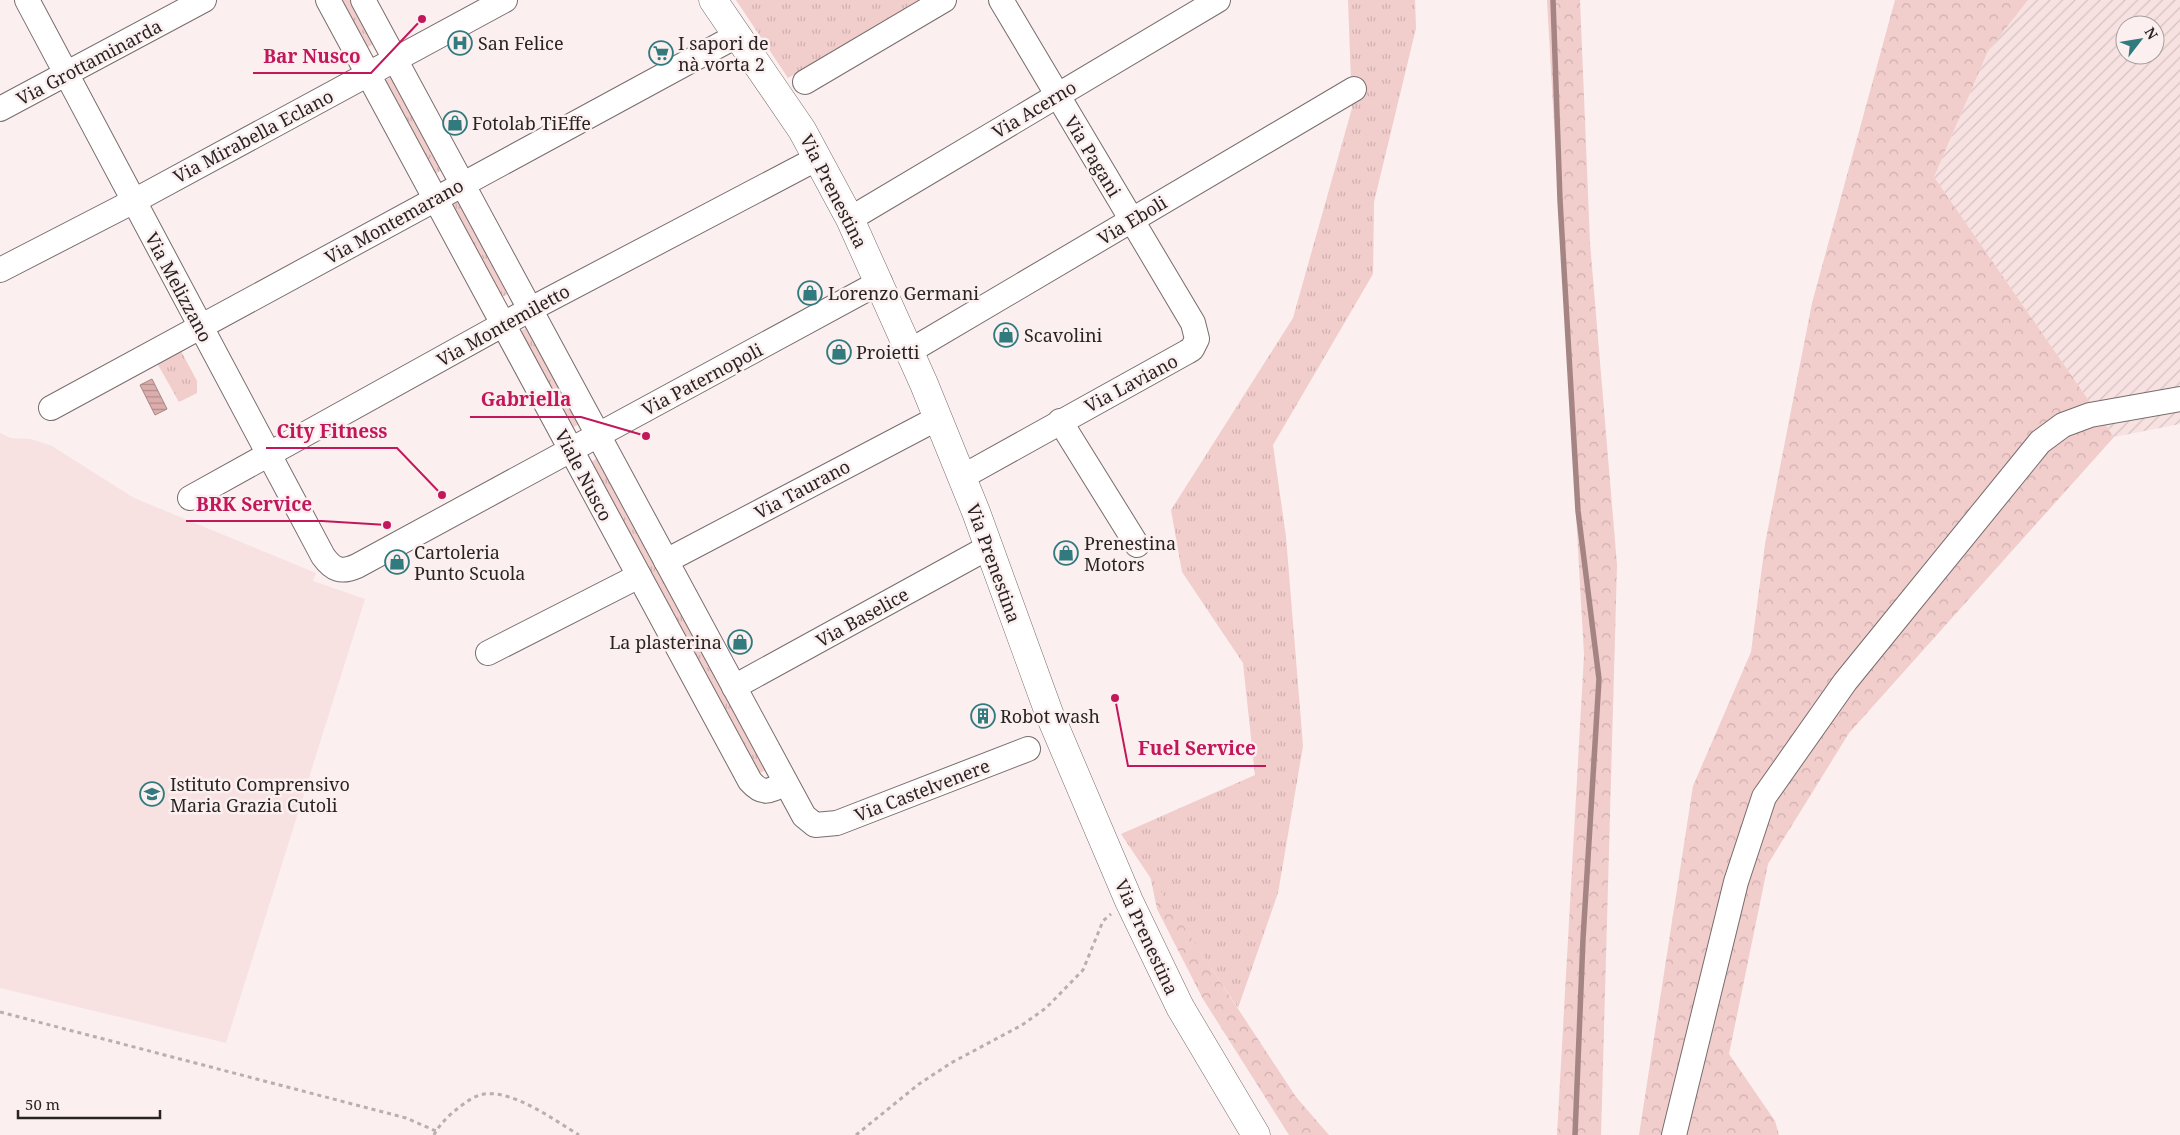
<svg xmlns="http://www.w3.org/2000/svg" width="2180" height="1135" font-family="'Noto Serif',serif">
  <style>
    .built { fill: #f7e2e1 }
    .industrial { fill: url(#industrial-furrows); fill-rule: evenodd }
    .grass { fill: url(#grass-tufts) }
    .forest { fill: url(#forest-crowns) }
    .water { fill: url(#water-rules); stroke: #a58584 }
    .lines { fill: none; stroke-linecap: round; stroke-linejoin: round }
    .stream { stroke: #a58584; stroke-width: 5.5 }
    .minor-casing { stroke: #776d6c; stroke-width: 26 }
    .major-casing { stroke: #776d6c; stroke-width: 29 }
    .path { stroke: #b8afaf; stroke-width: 3; stroke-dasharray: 4 4; stroke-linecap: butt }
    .minor { stroke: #fff; stroke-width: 24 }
    .major { stroke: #fff; stroke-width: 28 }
    .labels { text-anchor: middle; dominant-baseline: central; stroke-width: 5; stroke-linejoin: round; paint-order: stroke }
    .poi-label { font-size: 18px; fill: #282423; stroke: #fbefef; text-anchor: start }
    .street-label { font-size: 18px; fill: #282423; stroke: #fbefef }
    .leader { fill: none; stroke: #c2185b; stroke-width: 2 }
    .callout-dot { fill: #c2185b; stroke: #fbefef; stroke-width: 2 }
    .callout-label { font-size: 19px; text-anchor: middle; font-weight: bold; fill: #c2185b; stroke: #fbefef; stroke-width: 5; stroke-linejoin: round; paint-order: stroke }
  </style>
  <defs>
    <pattern id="industrial-furrows" width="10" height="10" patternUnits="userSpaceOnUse" patternTransform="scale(1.25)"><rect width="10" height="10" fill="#f7e2e1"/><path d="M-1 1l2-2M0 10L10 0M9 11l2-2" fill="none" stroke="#d4c2c1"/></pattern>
    <pattern id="grass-tufts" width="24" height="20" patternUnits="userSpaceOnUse" patternTransform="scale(1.25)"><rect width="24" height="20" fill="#f1cdcc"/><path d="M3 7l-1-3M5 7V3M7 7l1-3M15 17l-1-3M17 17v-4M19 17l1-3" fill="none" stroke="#cfb0af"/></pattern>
    <pattern id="forest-crowns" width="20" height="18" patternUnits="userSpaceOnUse" patternTransform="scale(1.25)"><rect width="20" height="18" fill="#f1cdcc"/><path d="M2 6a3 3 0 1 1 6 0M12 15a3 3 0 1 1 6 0" fill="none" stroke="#cfb0af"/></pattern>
    <pattern id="water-rules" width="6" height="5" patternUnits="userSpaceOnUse" patternTransform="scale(1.25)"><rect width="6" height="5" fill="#dbaead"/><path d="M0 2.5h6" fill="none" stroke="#b28d8c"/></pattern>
  </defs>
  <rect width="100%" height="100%" fill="#fbefef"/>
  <!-- built -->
  <polygon class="built" points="0,433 11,438 31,439 52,446 134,498 316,573 313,581 365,599 226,1043 0,988"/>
  <!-- industrial -->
  <path class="industrial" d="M2028,0H2180V424L2114,437L1934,177L1988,51ZM2125,25H2155V55H2125Z"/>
  <!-- grass -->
  <g class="grass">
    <polygon points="340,0 354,0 377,42 366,48"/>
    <polygon points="736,0 927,0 788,78"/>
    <polygon points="1348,0 1415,0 1416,28 1374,202 1373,274 1273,445 1286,537 1303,746 1278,893 1238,1008 1121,834 1255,775 1243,663 1182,572 1171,510 1293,318 1352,108"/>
    <polygon points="395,75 446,168 435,174 384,81"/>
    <polygon points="460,196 512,292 500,298 449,202"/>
    <polygon points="530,326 583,422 572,428 519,332"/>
    <polygon points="181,351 197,381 197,393 179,402 157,363"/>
    <polygon points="601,456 771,767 760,773 591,462"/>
  </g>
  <!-- forest -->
  <g class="forest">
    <polygon points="1547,0 1580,0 1590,243 1617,565 1601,1135 1557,1135 1584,655"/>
    <polygon points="1895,0 2028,0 1988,51 1934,177 2114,437 1849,733 1768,864 1729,1054 1775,1121 1779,1135 1639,1135 1693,786 1751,652 1765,544 1812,303"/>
    <polygon points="1150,875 1296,1097 1329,1135 1289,1135 1203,999 1157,909"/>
  </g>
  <!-- water -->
  <polygon class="water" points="152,379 167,409 155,415 140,385"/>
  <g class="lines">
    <!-- stream -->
    <polyline class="stream" points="1553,0 1560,200 1578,511 1599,679 1583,939 1575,1135"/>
    <!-- minor casing -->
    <g class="minor-casing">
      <g id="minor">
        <path d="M27,0L323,556C333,570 341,573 357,566L880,282"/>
        <path d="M328,0L750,781C763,796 770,791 785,783"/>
        <polyline points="363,0 804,816 815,825 837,823 1028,749"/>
        <polyline points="805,82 944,0"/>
        <polyline points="0,109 204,0"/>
        <polyline points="850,219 1218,0"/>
        <polyline points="0,270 134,201 505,0"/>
        <polyline points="910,351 1354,89"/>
        <polyline points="51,408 738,35"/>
        <polyline points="1060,421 1137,545"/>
        <polyline points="962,477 1187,352 1192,349 1197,339 1193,323 1001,0"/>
        <polyline points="190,498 529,310 818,158"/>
        <polyline points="666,561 938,418"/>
        <polyline points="488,653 639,576"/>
        <polyline points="734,687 989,547"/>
        <polyline points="1674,1135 1736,882 1764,797 1845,682 2040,442 2063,425 2090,415 2180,399"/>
      </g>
    </g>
    <!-- major casing -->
    <g class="major-casing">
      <polyline id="major" points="713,0 802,130 850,219 924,384 976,512 1049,713 1129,901 1180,1007 1256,1135"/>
    </g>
    <!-- path -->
    <g class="path">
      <polyline points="0,1012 406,1118 436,1131"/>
      <path d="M434,1135C439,1125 448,1116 457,1109C465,1103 473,1096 484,1094C514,1090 554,1120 579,1135"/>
      <polyline points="856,1135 919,1084 951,1063 1022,1025 1046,1008 1083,970 1103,921 1111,914"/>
    </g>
    <!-- minor -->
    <use href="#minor" class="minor"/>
    <!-- major -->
    <use href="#major" class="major"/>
  </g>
  <!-- icons -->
  <defs>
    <g id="hospital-ring" transform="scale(1.25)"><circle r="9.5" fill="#fbefef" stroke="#317a7e" stroke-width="1.5"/><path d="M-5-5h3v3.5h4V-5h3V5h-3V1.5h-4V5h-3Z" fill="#317a7e"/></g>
    <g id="supermarket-ring" transform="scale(1.25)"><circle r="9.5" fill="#fbefef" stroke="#317a7e" stroke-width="1.5"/><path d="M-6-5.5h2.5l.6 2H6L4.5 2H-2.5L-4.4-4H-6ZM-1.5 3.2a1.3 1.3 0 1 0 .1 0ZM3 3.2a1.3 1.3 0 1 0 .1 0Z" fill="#317a7e"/></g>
    <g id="shop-ring" transform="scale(1.25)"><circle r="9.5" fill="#fbefef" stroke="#317a7e" stroke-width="1.5"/><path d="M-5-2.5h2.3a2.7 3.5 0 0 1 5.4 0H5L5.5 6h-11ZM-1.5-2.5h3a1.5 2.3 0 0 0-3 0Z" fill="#317a7e"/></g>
    <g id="building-ring" transform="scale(1.25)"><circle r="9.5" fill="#fbefef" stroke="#317a7e" stroke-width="1.5"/><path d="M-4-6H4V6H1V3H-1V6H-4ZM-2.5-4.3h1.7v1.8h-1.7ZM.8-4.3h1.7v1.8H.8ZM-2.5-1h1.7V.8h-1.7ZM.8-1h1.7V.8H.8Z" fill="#317a7e"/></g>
    <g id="school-ring" transform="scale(1.25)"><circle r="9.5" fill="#fbefef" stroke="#317a7e" stroke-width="1.5"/><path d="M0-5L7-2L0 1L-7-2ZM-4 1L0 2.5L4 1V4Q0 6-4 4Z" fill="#317a7e"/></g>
  </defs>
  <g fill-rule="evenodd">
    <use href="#hospital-ring" x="460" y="43"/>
    <use href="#supermarket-ring" x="661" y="53"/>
    <use href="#shop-ring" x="455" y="123"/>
    <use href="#shop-ring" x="810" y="293"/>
    <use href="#shop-ring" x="1006" y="335"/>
    <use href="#shop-ring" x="839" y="352"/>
    <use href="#shop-ring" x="1066" y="553"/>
    <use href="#shop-ring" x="397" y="562"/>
    <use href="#shop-ring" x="740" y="642"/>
    <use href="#building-ring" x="983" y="716"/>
    <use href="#school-ring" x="152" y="794"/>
  </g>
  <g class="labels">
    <!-- poi labels -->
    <g class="poi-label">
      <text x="478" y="43">San Felice</text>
      <text x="678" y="43">I sapori de<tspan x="678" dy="21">nà vorta 2</tspan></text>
      <text x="472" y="123">Fotolab TiEffe</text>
      <text x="828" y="293">Lorenzo Germani</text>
      <text x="1024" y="335">Scavolini</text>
      <text x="856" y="352">Proietti</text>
      <text x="1084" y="543">Prenestina<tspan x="1084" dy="21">Motors</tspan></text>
      <text x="414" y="552">Cartoleria<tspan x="414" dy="21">Punto Scuola</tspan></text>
      <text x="722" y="642" text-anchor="end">La plasterina</text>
      <text x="1000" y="716">Robot wash</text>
      <text x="170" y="784">Istituto Comprensivo<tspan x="170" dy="21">Maria Grazia Cutoli</tspan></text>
    </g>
    <!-- street labels -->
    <g class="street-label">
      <text transform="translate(89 62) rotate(-28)">Via Grottaminarda</text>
      <text transform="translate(1034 109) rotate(-31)">Via Acerno</text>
      <text transform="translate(253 136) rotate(-28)">Via Mirabella Eclano</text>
      <text transform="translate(1093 156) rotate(59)">Via Pagani</text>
      <text transform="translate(834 191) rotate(63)">Via Prenestina</text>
      <text transform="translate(1132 220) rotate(-31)">Via Eboli</text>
      <text transform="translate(394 221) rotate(-29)">Via Montemarano</text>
      <text transform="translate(179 287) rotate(62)">Via Melizzano</text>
      <text transform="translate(503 325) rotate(-29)">Via Montemiletto</text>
      <text transform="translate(702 379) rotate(-28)">Via Paternopoli</text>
      <text transform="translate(1131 383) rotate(-28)">Via Laviano</text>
      <text transform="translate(584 475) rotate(62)">Viale Nusco</text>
      <text transform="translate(802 489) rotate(-28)">Via Taurano</text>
      <text transform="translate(994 563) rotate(70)">Via Prenestina</text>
      <text transform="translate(862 617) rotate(-29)">Via Baselice</text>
      <text transform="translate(922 790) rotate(-21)">Via Castelvenere</text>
      <text transform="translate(1147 937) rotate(65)">Via Prenestina</text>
    </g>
  </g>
  <!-- callouts -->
  <path class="leader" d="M422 19L371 73H253M646 436L581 417H470M442 495L397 448H266M387 525L322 521H186M1115 698L1128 766H1266"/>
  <g class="callout-dot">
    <circle cx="422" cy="19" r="5"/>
    <circle cx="646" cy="436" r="5"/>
    <circle cx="442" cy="495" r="5"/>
    <circle cx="387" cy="525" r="5"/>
    <circle cx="1115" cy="698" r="5"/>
  </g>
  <g class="callout-label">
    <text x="312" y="63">Bar Nusco</text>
    <text x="526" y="406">Gabriella</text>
    <text x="332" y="438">City Fitness</text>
    <text x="254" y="511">BRK Service</text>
    <text x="1197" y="755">Fuel Service</text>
  </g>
  <!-- north arrow -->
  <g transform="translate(2140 40) rotate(59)"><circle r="24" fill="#fbefef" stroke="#a79e9d"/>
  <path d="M0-4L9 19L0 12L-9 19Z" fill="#317a7e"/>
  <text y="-8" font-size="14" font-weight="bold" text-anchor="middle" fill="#282423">N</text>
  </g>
  <!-- scale -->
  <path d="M18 1110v8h142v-8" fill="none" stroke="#282423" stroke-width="2.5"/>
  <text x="25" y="1110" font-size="15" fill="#282423" stroke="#fbefef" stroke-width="4" paint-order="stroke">50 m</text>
</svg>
